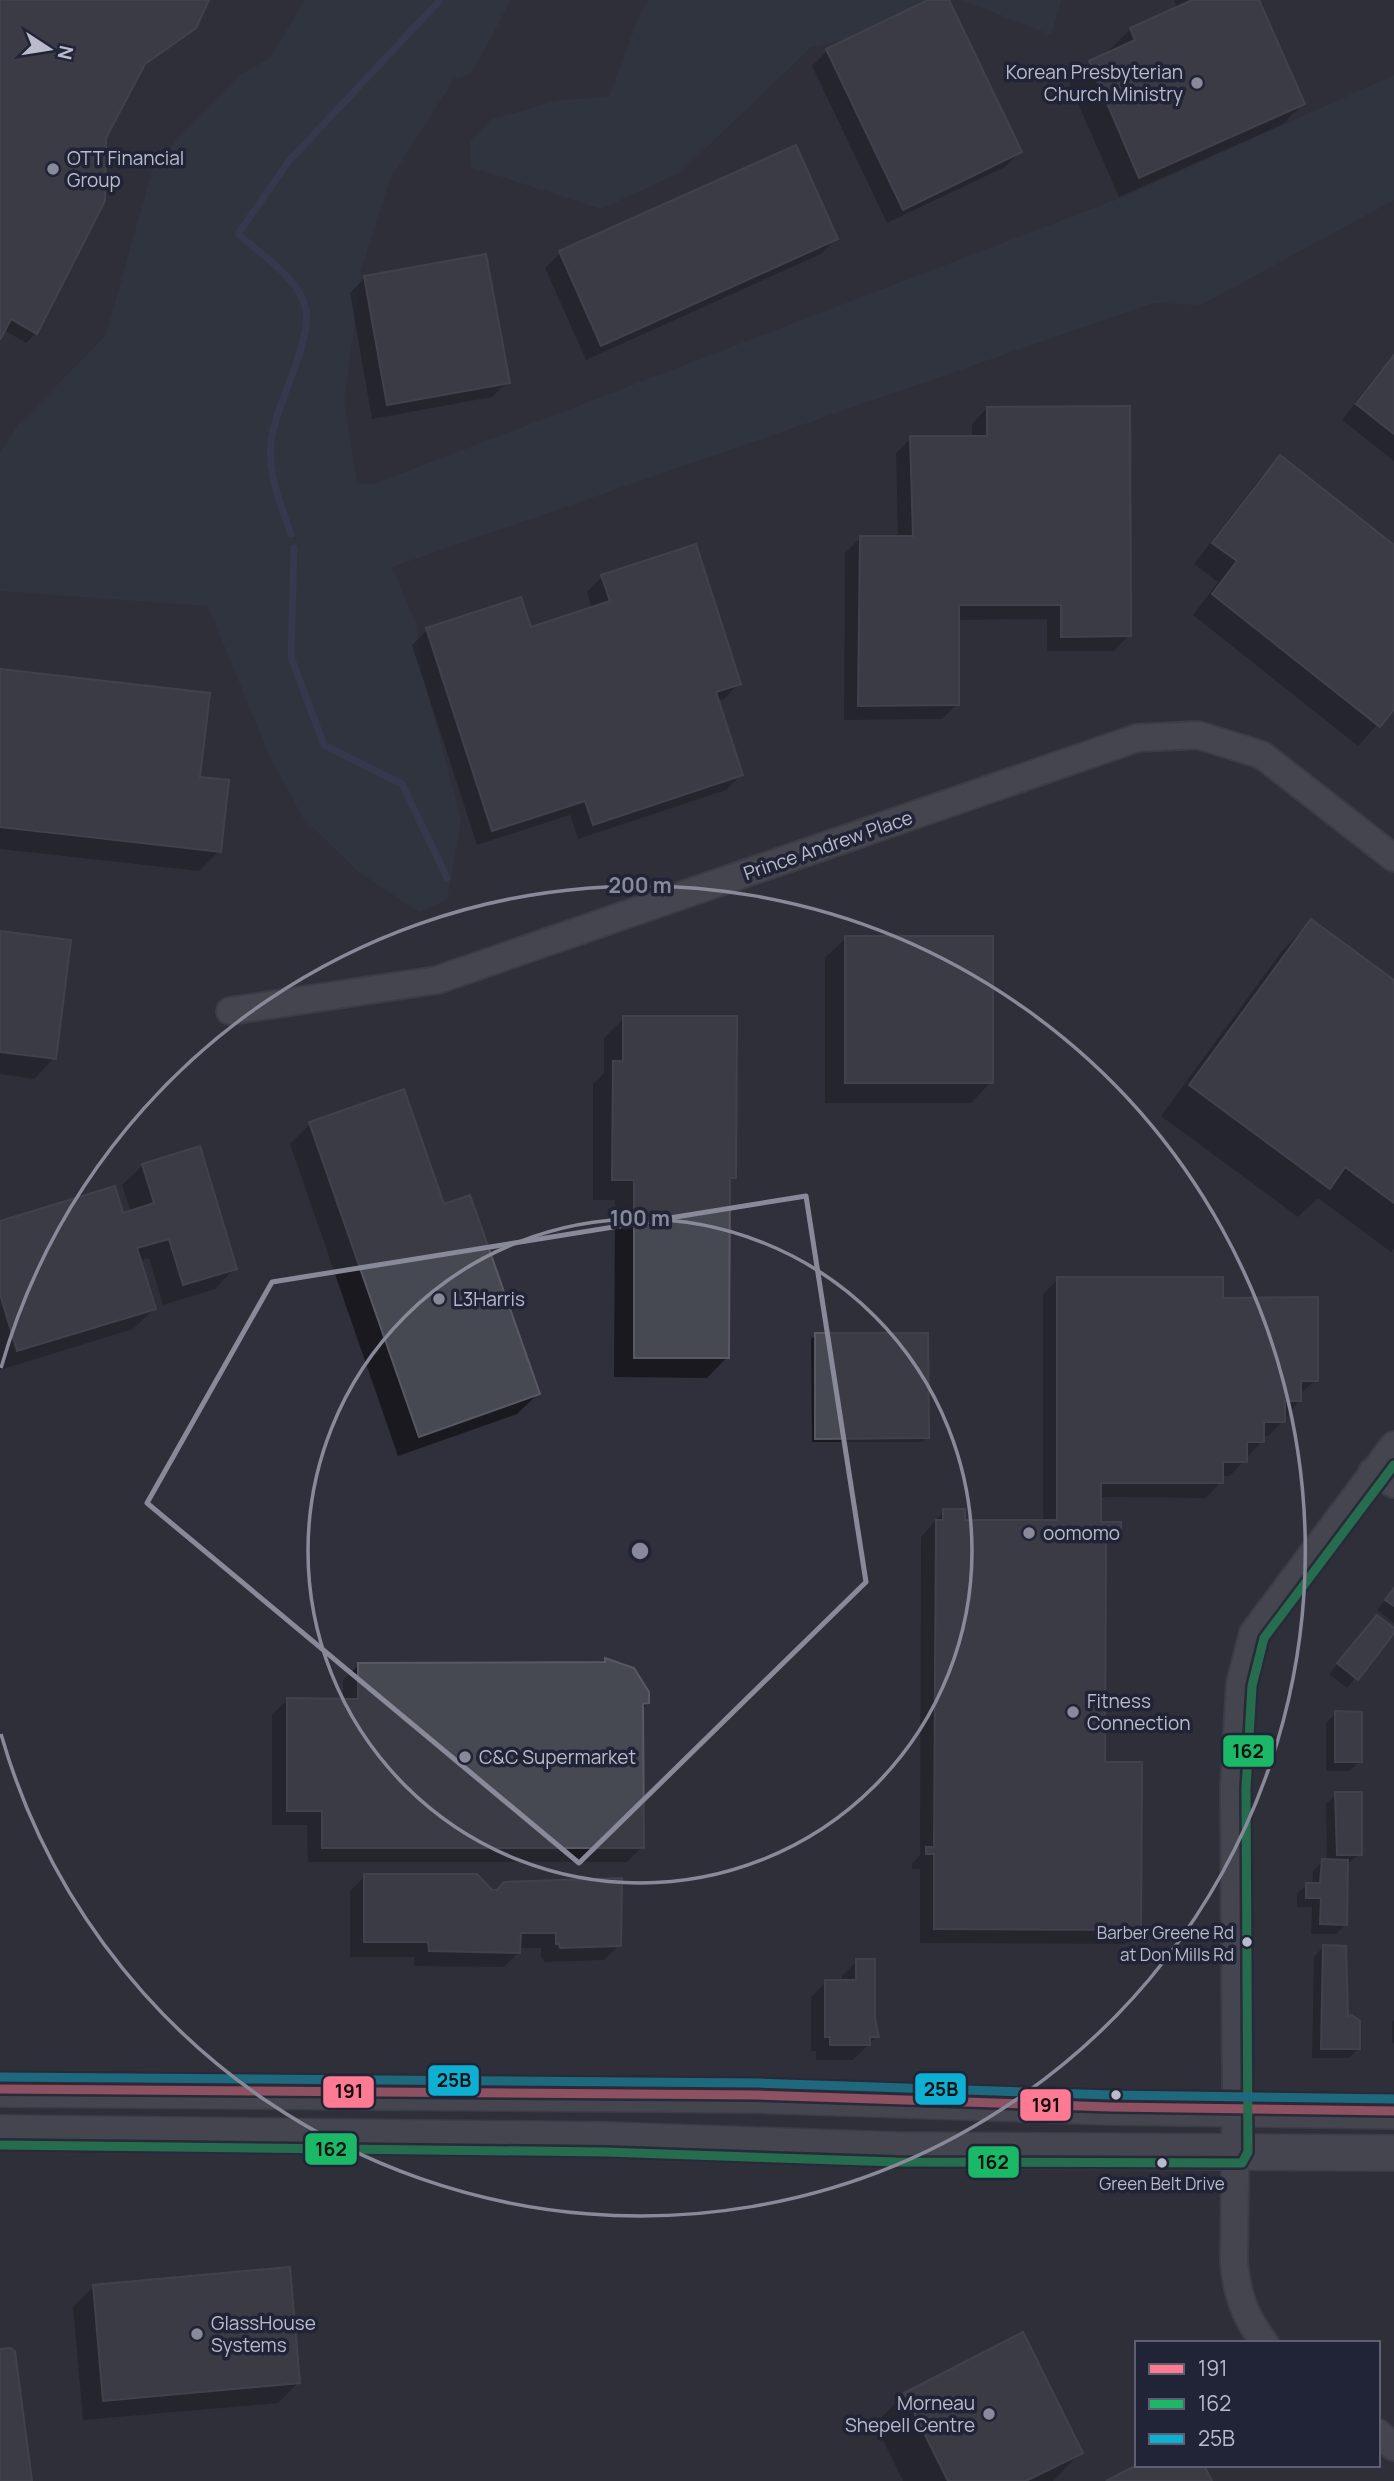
<svg xmlns="http://www.w3.org/2000/svg" width="1394" height="2481" font-family="Manrope,sans-serif">
  <style>
    .green { fill: #2f3a44 }
    .shadow { fill: #0007 }
    .lines { fill: none; stroke-linecap: round; stroke-linejoin: round }
    .stream { stroke: #3e4365; stroke-width: 7 }
    .building { fill: #474952; stroke: #575863; stroke-width: 2 }
    .minor-casing { stroke: #4b4c54; stroke-width: 30 }
    .major-casing { stroke: #4c4d58; stroke-width: 38 }
    .minor { stroke: #5f6069; stroke-width: 26 }
    .major { stroke: #60616a; stroke-width: 35 }
    .bus-1-casing { stroke: #212436; stroke-width: 14 }
    .bus-2-casing { stroke: #212436; stroke-width: 14 }
    .bus-3-casing { stroke: #212436; stroke-width: 14 }
    .bus-1 { stroke: #fe7a93; stroke-width: 9 }
    .bus-2 { stroke: #1ab867; stroke-width: 9 }
    .bus-3 { stroke: #0dafd3; stroke-width: 9 }
    .marked { fill: none; stroke: #898a99; stroke-width: 5; stroke-linejoin: round }
    .ring { fill: none; stroke: #898a99; stroke-width: 3.5 }
    .poi-dot { fill: #898a99; stroke: #212436; stroke-width: 2.5 }
    .bus-dot { fill: #babbcb; stroke: #212436; stroke-width: 2.5 }
    .labels { text-anchor: middle; dominant-baseline: central; stroke-width: 7; stroke-linejoin: round; paint-order: stroke }
    .bus-label { font-size: 17px; fill: #babbcb; stroke: #212436; text-anchor: end }
    .poi-label { font-size: 19px; fill: #babbcb; stroke: #212436; text-anchor: start }
    .street-label { font-size: 19px; fill: #babbcb; stroke: #212436 }
    .centre { fill: #898a99; stroke: #212436; stroke-width: 3.5 }
    .ring-label { font-size: 21px; text-anchor: middle; font-weight: bold; fill: #898a99; stroke: #212436; stroke-width: 7; stroke-linejoin: round; paint-order: stroke }
    .line-badge { stroke: #212436; stroke-width: 2.5 }
    .pale-badge-label { font-size: 19px; text-anchor: middle; font-weight: bold; fill: #111 }
  </style>
  <rect width="100%" height="100%" fill="#2f303b"/>
  <!-- green -->
  <g class="green">
    <polygon points="305,0 511,0 471,74 454,79 390,179 361,271 344,401 357,483 374,484 1128,195 1394,75 1394,200 1201,305 1153,303 392,567 416,624 422,671 461,820 447,900 419,912 359,872 303,818 269,755 208,606 0,591 0,453 18,425 106,335 154,163 240,75 270,58"/>
    <polygon points="649,0 927,0 893,27 810,48 681,172 601,209 471,167 470,142 493,119 560,100 609,97 639,16"/>
    <polygon points="963,0 1060,0 1061,1 1051,35"/>
  </g>
  <!-- shadow -->
  <g class="shadow">
    <polygon points="0,0 207,0 194,26 142,68 105,138 36,333 26,343 4,330 0,337"/>
    <polygon points="932,0 947,0 1020,152 1005,167 887,223 812,66 827,51"/>
    <polygon points="1174,0 1257,0 1303,104 1283,124 1119,197 1069,83 1090,63 1112,53 1110,49 1131,29 1177,8"/>
    <polygon points="836,239 821,254 586,360 545,268 560,253"/>
    <polygon points="365,278 508,382 492,397 372,419 350,293"/>
    <polygon points="1394,353 1394,461 1342,420"/>
    <polygon points="987,408 1129,635 1114,651 1047,651 1047,619 957,620 957,704 942,719 844,720 845,553 860,538 898,537 896,453 911,438 972,438 972,424"/>
    <polygon points="1281,458 1394,547 1394,706 1358,746 1193,615 1218,582 1194,564 1260,478"/>
    <polygon points="602,577 739,683 724,699 717,701 741,775 726,790 578,839 570,815 477,845 412,645 427,630 530,630 592,609 587,592"/>
    <polygon points="0,670 198,779 219,851 199,871 0,849"/>
    <polygon points="1311,921 1394,982 1394,1249 1391,1252 1318,1198 1298,1217 1161,1116 1282,951"/>
    <polygon points="0,933 54,1058 34,1079 0,1074"/>
    <polygon points="846,938 991,1082 971,1103 825,1103 825,958"/>
    <polygon points="624,1018 734,1177 728,1184 727,1357 707,1378 614,1377 615,1200 593,1200 593,1084 604,1073 604,1038"/>
    <polygon points="310,1124 443,1207 538,1394 517,1414 398,1456 290,1144"/>
    <polygon points="143,1165 235,1268 215,1289 163,1305 149,1258 139,1261 154,1309 133,1329 0,1370 0,1223 131,1212 122,1185"/>
    <polygon points="1058,1279 1221,1299 1316,1380 1299,1395 1299,1401 1283,1421 1268,1436 1262,1436 1262,1441 1230,1476 1221,1476 1221,1482 1206,1498 1099,1497 1099,1523 1119,1530 1104,1545 1104,1643 1106,1643 1104,1763 1140,1929 1125,1944 920,1943 920,1869 912,1869 912,1864 920,1855 921,1537 944,1511 964,1522 1043,1522 1043,1294"/>
    <polygon points="816,1335 927,1437 923,1442 812,1442 811,1339"/>
    <polygon points="1394,1589 1394,1623 1377,1610"/>
    <polygon points="1377,1617 1394,1630 1347,1688 1329,1674"/>
    <polygon points="605,1660 633,1669 647,1693 648,1703 642,1709 642,1847 627,1862 308,1862 307,1825 272,1825 272,1715 287,1700 343,1701 343,1680 359,1665 601,1664"/>
    <polygon points="1336,1713 1360,1761 1350,1771 1326,1771 1326,1723"/>
    <polygon points="1336,1794 1360,1854 1347,1864 1346,1924 1336,1934 1311,1934 1312,1907 1297,1907 1297,1894 1307,1885 1312,1885 1313,1871 1323,1861 1327,1861 1326,1804"/>
    <polygon points="365,1876 492,1892 619,1945 604,1960 545,1962 541,1958 541,1948 519,1948 519,1952 504,1967 414,1966 414,1957 350,1957 350,1891"/>
    <polygon points="1323,1947 1359,2048 1349,2058 1312,2058 1314,1957"/>
    <polygon points="857,1961 877,2036 853,2060 816,2060 816,2051 811,2051 811,1997 826,1982 842,1982 842,1976"/>
    <polygon points="1394,2020 1394,2043 1392,2043 1392,2022"/>
    <polygon points="94,2286 299,2382 278,2403 83,2420 73,2307"/>
    <polygon points="905,2394 1081,2452 1053,2481 903,2481 875,2424"/>
  </g>
  <g class="lines">
    <!-- stream -->
    <g class="stream">
      <path d="M291,534C279,500 264,466 273,430C280,399 311,340 306,310C300,278 260,254 238,234L289,161L440,0"/>
      <polyline points="294,548 291,657 324,745 402,784 447,878"/>
    </g>
  </g>
  <!-- building -->
  <g class="building">
    <polygon points="0,0 209,0 196,28 145,64 106,138 105,201 37,334 11,319 0,340"/>
    <polygon points="928,0 949,0 1022,152 903,210 826,49"/>
    <polygon points="1192,0 1259,0 1305,104 1139,178 1089,61 1135,40 1130,28"/>
    <polygon points="796,145 838,239 601,346 559,251"/>
    <polygon points="486,254 510,383 387,405 364,276"/>
    <polygon points="1394,355 1394,434 1356,404"/>
    <polygon points="1130,406 1131,636 1061,637 1061,605 959,605 959,705 858,706 860,536 913,536 910,436 987,436 987,407"/>
    <polygon points="1280,455 1394,545 1394,709 1380,727 1212,594 1237,561 1212,543"/>
    <polygon points="696,544 741,684 716,692 743,775 593,825 585,801 492,831 426,628 521,597 531,627 610,601 601,575"/>
    <polygon points="0,669 210,693 200,777 229,780 221,852 0,827"/>
    <polygon points="1311,919 1394,980 1394,1203 1345,1167 1330,1189 1189,1085"/>
    <polygon points="0,931 71,940 56,1059 0,1052"/>
    <rect x="845" y="936" width="148" height="147"/>
    <polygon points="623,1016 737,1016 736,1178 730,1178 729,1358 634,1358 634,1180 612,1180 613,1061 623,1061"/>
    <polygon points="404,1089 444,1204 470,1195 540,1394 419,1437 309,1122"/>
    <polygon points="200,1146 237,1269 183,1285 169,1239 137,1248 156,1309 17,1351 0,1294 0,1221 115,1186 123,1213 154,1203 142,1164"/>
    <polygon points="1057,1277 1223,1277 1223,1298 1318,1297 1318,1381 1301,1381 1301,1401 1285,1401 1285,1422 1264,1422 1264,1442 1247,1442 1247,1462 1223,1462 1223,1483 1101,1483 1101,1522 1121,1522 1121,1530 1106,1530 1105,1762 1142,1762 1141,1930 934,1929 934,1854 926,1854 926,1847 934,1847 936,1520 943,1520 943,1509 965,1509 965,1520 1057,1520"/>
    <polygon points="815,1333 928,1333 929,1438 815,1439"/>
    <polygon points="1394,1588 1394,1606 1385,1600"/>
    <polygon points="1377,1615 1394,1628 1394,1633 1358,1680 1337,1663"/>
    <polygon points="605,1658 634,1668 649,1692 649,1703 643,1704 644,1848 322,1848 322,1811 287,1811 287,1698 358,1699 358,1663 605,1662"/>
    <polygon points="1335,1711 1362,1712 1362,1762 1335,1762"/>
    <polygon points="1335,1792 1362,1792 1362,1855 1337,1855"/>
    <polygon points="1322,1859 1348,1860 1347,1925 1320,1924 1321,1898 1306,1898 1306,1883 1320,1883"/>
    <polygon points="364,1874 477,1874 492,1890 497,1890 504,1882 622,1878 621,1946 560,1948 559,1944 556,1944 556,1933 521,1933 520,1953 429,1951 428,1942 364,1942"/>
    <polygon points="1323,1945 1346,1946 1348,2016 1352,2015 1360,2021 1360,2049 1321,2049"/>
    <polygon points="856,1959 875,1959 875,2019 879,2037 870,2037 870,2045 830,2045 830,2037 825,2037 825,1980 856,1980"/>
    <polygon points="290,2267 300,2383 103,2401 93,2285"/>
    <polygon points="1023,2332 1083,2453 1026,2481 948,2481 904,2393"/>
    <polygon points="10,2348 15,2351 32,2481 0,2481 0,2349"/>
    <polygon points="1137,2465 1204,2465 1212,2481 1106,2481"/>
  </g>
  <g class="lines">
    <!-- minor casing -->
    <g class="minor-casing">
      <g id="minor">
        <polyline points="230,1011 437,980 1137,738 1198,735 1262,755 1394,858"/>
        <polyline points="1372,1472 1394,1484"/>
        <path d="M1265,2343C1245,2318 1237,2294 1234,2263L1236,2084L1234,1788L1240,1684L1253,1633L1394,1445"/>
        <polyline points="1378,2433 1394,2447"/>
      </g>
    </g>
    <!-- major casing -->
    <g class="major-casing">
      <g id="major">
        <polyline points="0,2089 758,2095 1110,2107 1394,2111"/>
        <polyline points="0,2133 606,2140 896,2150 1394,2153"/>
      </g>
    </g>
    <!-- minor -->
    <use href="#minor" class="minor"/>
    <!-- major -->
    <use href="#major" class="major"/>
    <!-- bus-1 casing -->
    <g class="bus-1-casing">
      <polyline id="bus-1" points="0,2089 758,2095 1110,2107 1394,2111"/>
    </g>
    <!-- bus-2 casing -->
    <g class="bus-2-casing">
      <polyline id="bus-2" points="0,2145 606,2152 896,2162 1242,2163 1248,2152 1246,1788 1252,1686 1264,1638 1394,1465"/>
    </g>
    <!-- bus-3 casing -->
    <g class="bus-3-casing">
      <polyline id="bus-3" points="0,2077 758,2083 1110,2095 1394,2099"/>
    </g>
    <!-- bus-1 -->
    <use href="#bus-1" class="bus-1"/>
    <!-- bus-2 -->
    <use href="#bus-2" class="bus-2"/>
    <!-- bus-3 -->
    <use href="#bus-3" class="bus-3"/>
  </g>
  <!-- marked area -->
  <path d="M0 0H1394V2481H0ZM806,1196L866,1582L579,1863L147,1503L272,1282Z" fill="#2f303b" fill-opacity=".55" fill-rule="evenodd"/>
  <path class="marked" d="M806,1196L866,1582L579,1863L147,1503L272,1282Z"/>
  <!-- distance rings -->
  <g class="ring">
    <circle cx="640" cy="1551" r="332"/>
    <path d="M1 1368A665 665 0 1 1 1 1734"/>
  </g>
  <!-- markers -->
  <g class="poi-dot">
    <circle cx="1197" cy="83" r="7"/>
    <circle cx="53" cy="169" r="7"/>
    <circle cx="439" cy="1299" r="7"/>
    <circle cx="1029" cy="1533" r="7"/>
    <circle cx="1073" cy="1712" r="7"/>
    <circle cx="465" cy="1757" r="7"/>
    <circle cx="197" cy="2334" r="7"/>
    <circle cx="989" cy="2414" r="7"/>
  </g>
  <g class="bus-dot">
    <circle cx="1247" cy="1942" r="6"/>
    <circle cx="1116" cy="2095" r="6"/>
    <circle cx="1162" cy="2163" r="6"/>
  </g>
  <g class="labels">
    <!-- bus labels -->
    <g class="bus-label">
      <text x="1234" y="1932">Barber Greene Rd<tspan x="1234" dy="22">at Don Mills Rd</tspan></text>
      <text x="1162" y="2183" text-anchor="middle">Green Belt Drive</text>
    </g>
    <!-- poi labels -->
    <g class="poi-label">
      <text x="1183" y="72" text-anchor="end">Korean Presbyterian<tspan x="1183" dy="22">Church Ministry</tspan></text>
      <text x="67" y="158">OTT Financial<tspan x="67" dy="22">Group</tspan></text>
      <text x="453" y="1299">L3Harris</text>
      <text x="1043" y="1533">oomomo</text>
      <text x="1087" y="1701">Fitness<tspan x="1087" dy="22">Connection</tspan></text>
      <text x="479" y="1757">C&amp;C Supermarket</text>
      <text x="211" y="2323">GlassHouse<tspan x="211" dy="22">Systems</tspan></text>
      <text x="975" y="2403" text-anchor="end">Morneau<tspan x="975" dy="22">Shepell Centre</tspan></text>
    </g>
    <!-- street labels -->
    <g class="street-label">
      <text transform="translate(828 845) rotate(-19)">Prince Andrew Place</text>
    </g>
  </g>
  <circle cx="640" cy="1551" r="10" class="centre"/>
  <g class="ring-label">
    <text x="640" y="893">200 m</text>
    <text x="640" y="1226">100 m</text>
  </g>
  <g class="line-badge">
    <rect x="1222" y="1734" width="53" height="34" rx="7" fill="#1ab867"/>
    <rect x="427" y="2064" width="53" height="33" rx="7" fill="#0dafd3"/>
    <rect x="914" y="2072" width="53" height="34" rx="7" fill="#0dafd3"/>
    <rect x="322" y="2075" width="53" height="34" rx="7" fill="#fe7a93"/>
    <rect x="1019" y="2088" width="53" height="34" rx="7" fill="#fe7a93"/>
    <rect x="304" y="2132" width="54" height="34" rx="7" fill="#1ab867"/>
    <rect x="967" y="2145" width="53" height="34" rx="7" fill="#1ab867"/>
  </g>
  <g class="pale-badge-label">
    <text x="1248" y="1758">162</text>
    <text x="454" y="2087">25B</text>
    <text x="941" y="2096">25B</text>
    <text x="349" y="2098">191</text>
    <text x="1046" y="2112">191</text>
    <text x="331" y="2156">162</text>
    <text x="993" y="2169">162</text>
  </g>
  <!-- legend -->
  <rect x="1135" y="2341" width="245" height="126" fill="#212436" stroke="#5e6072" stroke-width="2"/>
  <rect x="1149" y="2364" width="35" height="10" fill="#fe7a93" stroke="#5e6072" stroke-width="2"/>
  <text x="1198" y="2376" font-size="21" fill="#babbcb">191</text>
  <rect x="1149" y="2399" width="35" height="10" fill="#1ab867" stroke="#5e6072" stroke-width="2"/>
  <text x="1198" y="2411" font-size="21" fill="#babbcb">162</text>
  <rect x="1149" y="2434" width="35" height="10" fill="#0dafd3" stroke="#5e6072" stroke-width="2"/>
  <text x="1198" y="2446" font-size="21" fill="#babbcb">25B</text>
  <!-- north arrow -->
  <g transform="translate(49 49) rotate(102)" stroke="#212436" stroke-width="5" paint-order="stroke">
  <path d="M0-5L12 26L0 18L-12 26Z" fill="#babbcb"/>
  <text y="-10" font-size="19" font-weight="bold" text-anchor="middle" fill="#babbcb">N</text>
  </g>
</svg>
